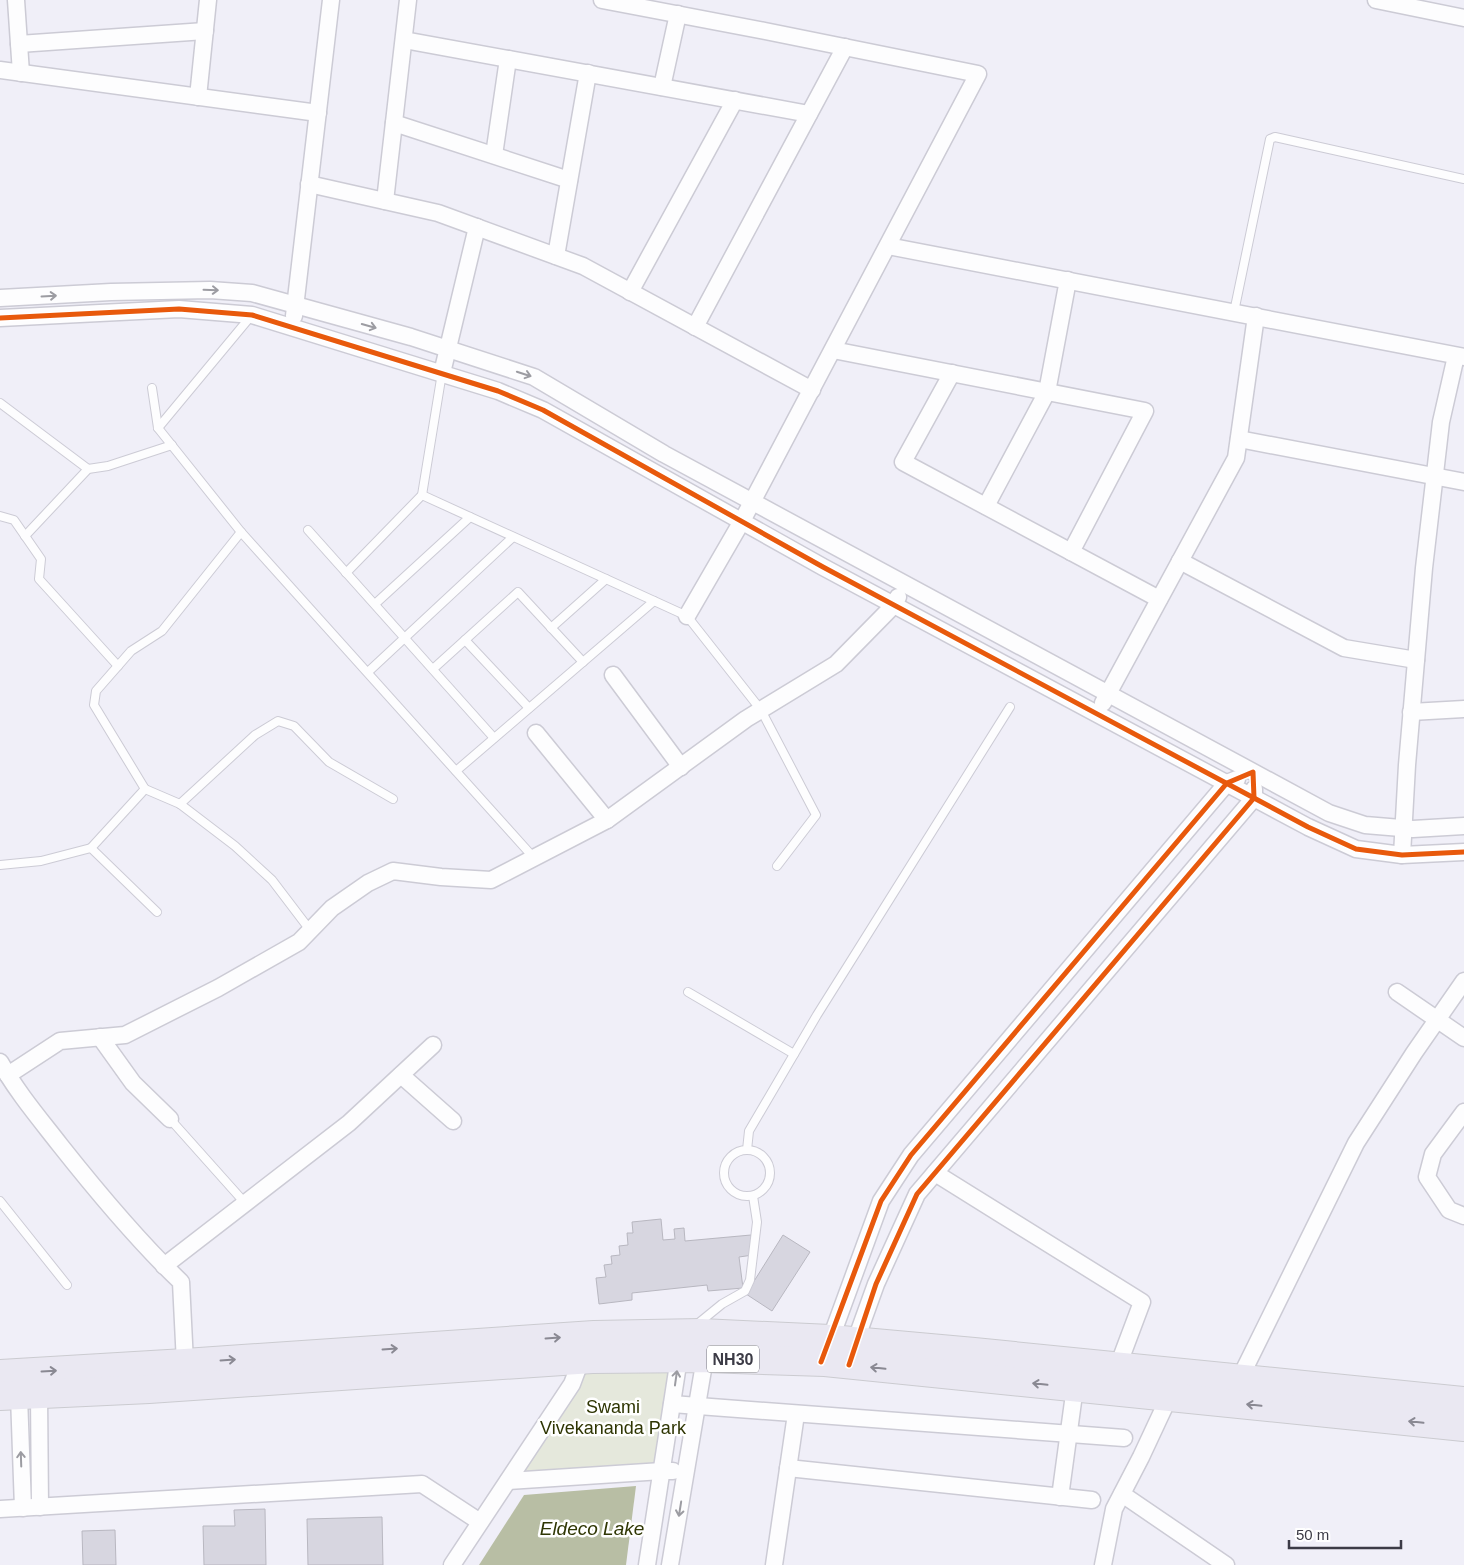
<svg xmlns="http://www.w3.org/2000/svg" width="1464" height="1565" font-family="Arial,sans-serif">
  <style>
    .green { fill: #e5e8dc }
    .water { fill: #b8bea4 }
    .building { fill: #d7d6e0; stroke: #b8b7c0 }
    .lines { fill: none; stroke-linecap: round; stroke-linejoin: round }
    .service-casing { stroke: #cccbd5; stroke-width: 10 }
    .minor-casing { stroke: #cccbd5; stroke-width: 19 }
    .trunk-casing { stroke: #cbcbd0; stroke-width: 30 }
    .service { stroke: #fdfdfe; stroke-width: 8 }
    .minor { stroke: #fdfdfe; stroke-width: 16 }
    .trunk { stroke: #eae8f2; stroke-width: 28 }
    .cycleway-casing { stroke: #fff; stroke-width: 8 }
    .cycleway { stroke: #e8590c; stroke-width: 5 }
    .oneway { stroke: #9c9ca2 }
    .oneway2 { stroke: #8a8993 }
    .labels { text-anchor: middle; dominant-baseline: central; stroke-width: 5; stroke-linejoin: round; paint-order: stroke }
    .shield { fill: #fff; stroke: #76767e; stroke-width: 1 }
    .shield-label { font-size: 16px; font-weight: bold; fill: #3c3b46 }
    .park-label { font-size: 18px; fill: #2e3503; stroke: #fff }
    .water-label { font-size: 19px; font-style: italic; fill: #303705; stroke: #fff }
  </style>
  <rect width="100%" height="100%" fill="#f0eff8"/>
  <!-- green -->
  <polygon class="green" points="671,1364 655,1463 520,1474 586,1366"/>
  <!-- water -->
  <polygon class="water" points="636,1486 626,1565 479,1565 524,1495"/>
  <!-- building -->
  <g class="building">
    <polygon points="661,1219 663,1240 675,1239 674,1229 684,1228 685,1241 751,1235 753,1255 739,1257 743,1288 708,1291 707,1285 632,1293 632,1300 599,1304 596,1278 606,1277 604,1265 612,1264 611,1256 620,1255 619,1246 628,1245 627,1233 633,1233 632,1222"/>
    <polygon points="783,1235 810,1252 772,1311 746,1294"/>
    <polygon points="265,1509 266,1565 204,1565 203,1526 235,1526 234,1510"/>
    <polygon points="382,1517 383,1565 308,1565 307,1519"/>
    <polygon points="115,1530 116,1565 83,1565 82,1531"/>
  </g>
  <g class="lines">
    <!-- service casing -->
    <g class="service-casing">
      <g id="service">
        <polyline points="1234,312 1270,139 1275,137 1464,179"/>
        <polyline points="152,388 158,428 241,532 534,858"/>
        <polyline points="0,403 88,469"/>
        <polyline points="158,428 251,316"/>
        <polyline points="422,495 687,616 761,710 816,815 777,866"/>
        <polyline points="0,516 14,520 41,559 39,579 118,666"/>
        <polyline points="308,530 494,738"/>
        <polyline points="25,536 88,469 108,466 172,445"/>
        <polyline points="346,573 422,495 442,373"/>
        <polyline points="375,604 470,517"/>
        <polyline points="551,628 606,579"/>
        <polyline points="465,640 529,708"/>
        <polyline points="433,669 518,592 583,662"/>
        <polyline points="368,672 513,537"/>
        <polyline points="456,771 654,601"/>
        <polyline points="145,789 180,804 235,846 272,880 310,930"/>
        <polyline points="180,804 255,735 278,721 294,726 329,762 393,799"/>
        <polyline points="91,848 145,789 94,705 96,691 131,651 162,631 241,532"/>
        <polyline points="0,865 41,861 91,848 157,912"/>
        <polyline points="688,992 794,1054"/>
        <polyline points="170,1119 245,1203"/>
        <polyline points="747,1150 749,1131 817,1015 1010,707"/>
        <circle cx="747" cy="1173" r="23"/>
        <polyline points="0,1201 67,1285"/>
        <polyline points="695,1326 722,1304 745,1291 750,1280 757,1222 753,1196"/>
      </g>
    </g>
    <!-- minor casing -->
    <g class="minor-casing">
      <g id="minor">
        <polyline points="16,0 21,73"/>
        <polyline points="602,0 765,31 978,74 742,521 687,616"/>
        <polyline points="1376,0 1464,18"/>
        <polyline points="404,40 809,114"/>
        <polyline points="19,44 205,31"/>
        <polyline points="0,70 318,113"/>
        <polyline points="662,87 678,14"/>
        <polyline points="198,97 208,0"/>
        <polyline points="394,123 569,180"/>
        <polyline points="494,155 508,59"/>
        <polyline points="309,184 438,213 583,266 812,390"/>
        <polyline points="385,201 408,0"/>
        <polyline points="888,246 1464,357"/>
        <polyline points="556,256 588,73"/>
        <polyline points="630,292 735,100"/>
        <polyline points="0,298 111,292 210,290 252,293 411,337 534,377 664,454 1329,813 1365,825 1413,829 1464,826"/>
        <polyline points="294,316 331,0"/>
        <polyline points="0,318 179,309 252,315 498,391 543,410 823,567 1308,827 1356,849 1402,855 1464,852"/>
        <polyline points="695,327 845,47"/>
        <polyline points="833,350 1145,411 1071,552"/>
        <polyline points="442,373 477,227"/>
        <polyline points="952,373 903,462 1159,599"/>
        <polyline points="1239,439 1464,482"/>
        <polyline points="986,506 1047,392 1068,280"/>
        <polyline points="1180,561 1344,648 1416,660"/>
        <polyline points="613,675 681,767"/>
        <polyline points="1103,703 1236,458 1256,316"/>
        <polyline points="1411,712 1464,709"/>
        <polyline points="536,733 607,820"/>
        <polyline points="1402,855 1407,765 1424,568 1441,422 1456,356"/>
        <polyline points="1397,992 1464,1038"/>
        <polyline points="100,1037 133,1083 170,1119"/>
        <path d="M0,1062C17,1092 39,1118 60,1145C98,1193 137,1240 181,1282L185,1363"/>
        <polyline points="8,1075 60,1041 125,1035 218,988 299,942 332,908 368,883 393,871 441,877 491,880 607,820 746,719 836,664 894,605 898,597"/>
        <polyline points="401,1075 453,1121"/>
        <polyline points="1464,1112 1433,1154 1427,1177 1449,1210 1464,1216"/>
        <polyline points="935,1173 1142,1302 1118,1366"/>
        <polyline points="164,1266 349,1123 433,1045"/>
        <polyline points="828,1346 881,1201 911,1155 1227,783 1237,779"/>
        <polyline points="853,1348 876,1284 917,1194 1254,798 1254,789"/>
        <polyline points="1240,1378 1356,1143 1414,1053 1464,981"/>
        <polyline points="39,1395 40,1507"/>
        <polyline points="19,1396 23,1508"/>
        <polyline points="672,1404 1124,1438"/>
        <polyline points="788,1468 1092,1500"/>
        <polyline points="508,1481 662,1471 673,1471"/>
        <polyline points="1122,1494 1226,1565"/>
        <polyline points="1060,1497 1075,1387"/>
        <polyline points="0,1509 422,1484 480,1522"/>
        <polyline points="452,1565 572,1384 581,1360"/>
        <polyline points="647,1565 679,1358"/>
        <polyline points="670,1565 705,1358"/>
        <polyline points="774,1565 796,1414"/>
        <polyline points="1103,1565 1114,1509 1141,1457 1169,1397"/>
      </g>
    </g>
    <!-- trunk casing -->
    <g class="trunk-casing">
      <g id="trunk">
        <polyline points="0,1374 185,1363 594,1335 701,1333 830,1339 974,1352 1464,1401"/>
        <polyline points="0,1396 149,1389 592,1359 705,1358 825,1362 1464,1427"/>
      </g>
    </g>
    <!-- service -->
    <use href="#service" class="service"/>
    <!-- minor -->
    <use href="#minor" class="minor"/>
    <!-- trunk -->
    <use href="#trunk" class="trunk"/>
    <!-- cycleway casing -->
    <g class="cycleway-casing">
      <g id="cycleway">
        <polyline points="0,318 179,309 252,315 498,391 543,410 823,567 1308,827 1356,849 1402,855 1464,852"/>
        <polyline points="821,1362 881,1201 911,1155 1227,783 1253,772 1254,798 917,1194 876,1284 849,1365"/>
      </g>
    </g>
    <!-- cycleway -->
    <use href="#cycleway" class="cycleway"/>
  </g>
  <!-- one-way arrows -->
  <defs><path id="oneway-shaft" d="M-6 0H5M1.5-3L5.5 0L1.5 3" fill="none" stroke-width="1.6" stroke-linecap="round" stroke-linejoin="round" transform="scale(1.25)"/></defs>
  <g class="oneway">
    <use href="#oneway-shaft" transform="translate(211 290) rotate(2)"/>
    <use href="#oneway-shaft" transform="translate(49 296) rotate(-3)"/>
    <use href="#oneway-shaft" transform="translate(369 326) rotate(16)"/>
    <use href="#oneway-shaft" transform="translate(524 374) rotate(18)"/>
    <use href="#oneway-shaft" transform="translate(676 1378) rotate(-82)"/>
    <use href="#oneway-shaft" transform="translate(21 1459) rotate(-92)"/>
    <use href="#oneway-shaft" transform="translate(680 1509) rotate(99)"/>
  </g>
  <g class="oneway2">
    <use href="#oneway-shaft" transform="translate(553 1338) rotate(-4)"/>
    <use href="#oneway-shaft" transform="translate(390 1349) rotate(-4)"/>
    <use href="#oneway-shaft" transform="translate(228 1360) rotate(-4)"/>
    <use href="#oneway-shaft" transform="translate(878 1368) rotate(-174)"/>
    <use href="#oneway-shaft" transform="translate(49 1371) rotate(-3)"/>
    <use href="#oneway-shaft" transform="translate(1040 1384) rotate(-174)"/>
    <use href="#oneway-shaft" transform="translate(1254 1405) rotate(-174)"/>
    <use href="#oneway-shaft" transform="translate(1416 1422) rotate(-174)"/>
  </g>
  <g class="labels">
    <!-- shield labels -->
    <rect class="shield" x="707" y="1345.5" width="52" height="27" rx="4"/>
    <g class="shield-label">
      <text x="733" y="1359">NH30</text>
    </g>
    <!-- park labels -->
    <g class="park-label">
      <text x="613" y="1407">Swami<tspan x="613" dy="21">Vivekananda Park</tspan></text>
    </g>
    <!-- water labels -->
    <g class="water-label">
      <text x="592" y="1528">Eldeco Lake</text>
    </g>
  </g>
  <!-- scale -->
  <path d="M1289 1540v8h112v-8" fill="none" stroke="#3c3b46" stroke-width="2.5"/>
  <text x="1296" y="1540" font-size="15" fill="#3c3b46" stroke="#ffffff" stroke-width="4" paint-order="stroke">50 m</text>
</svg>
